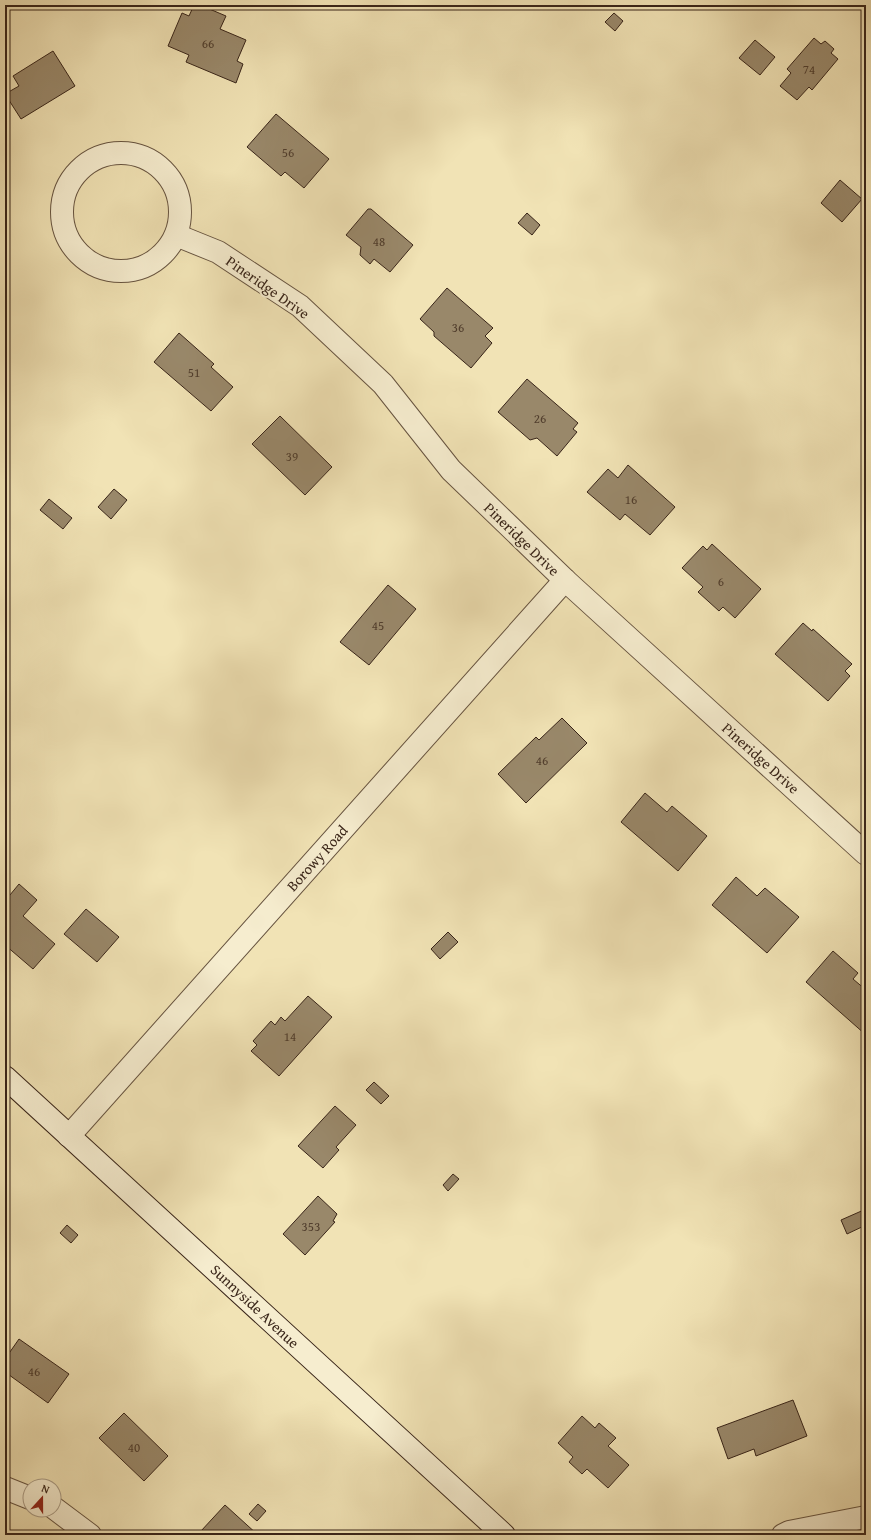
<svg xmlns="http://www.w3.org/2000/svg" width="871" height="1540" font-family="'Gentium Book Plus',serif">
  <style>
    .building { fill: #99886a; stroke: #392519 }
    .lines { fill: none; stroke-linecap: round; stroke-linejoin: round }
    .street-casing { stroke: #675440; stroke-width: 24 }
    .secondary-casing { stroke: #392519; stroke-width: 24 }
    .street { stroke: #f6edcf; stroke-width: 22 }
    .secondary { stroke: #f6edcf; stroke-width: 22 }
    .labels { text-anchor: middle; dominant-baseline: central; stroke-width: 4; stroke-linejoin: round; paint-order: stroke }
    .number-label { font-size: 13px; fill: #513e2d }
    .street-label { font-size: 15px; fill: #392519; stroke: #f6edcf }
  </style>
  <rect width="100%" height="100%" fill="#f1e3b5"/>
  <filter id="stains"><feTurbulence type="fractalNoise" baseFrequency=".005" numOctaves="4"/><feColorMatrix values="0 0 0 0 .2 0 0 0 0 .09 0 0 0 0 .02 0 0 0 .5 -.17"/></filter>
  <radialGradient id="worn" r=".72"><stop offset=".6" stop-color="#630" stop-opacity="0"/><stop offset="1" stop-color="#630" stop-opacity=".3"/></radialGradient>
  <!-- building -->
  <g class="building">
    <polygon points="194,5 200,5 226,16 220,29 246,40 237,61 243,64 236,83 186,62 189,55 168,46 182,13 189,16"/>
    <polygon points="614,13 623,21 615,31 605,22"/>
    <polygon points="814,38 821,44 825,41 834,49 831,53 838,59 812,90 809,87 797,100 780,86 791,73 787,69"/>
    <polygon points="755,40 775,57 760,75 739,58"/>
    <polygon points="53,51 75,86 21,119 5,94 19,86 13,76"/>
    <polygon points="276,114 329,159 304,188 285,172 281,176 247,147"/>
    <polygon points="840,180 862,199 842,222 821,203"/>
    <polygon points="368,209 371,209 413,245 390,272 374,259 370,264 360,255 361,247 346,235"/>
    <polygon points="527,213 540,225 532,235 518,223"/>
    <polygon points="447,288 493,328 485,336 492,343 471,368 434,336 434,332 420,319"/>
    <polygon points="179,333 214,364 211,367 233,387 211,411 154,362"/>
    <polygon points="527,379 578,423 573,429 577,432 557,456 537,438 530,440 498,412"/>
    <polygon points="280,416 332,467 305,495 252,444"/>
    <polygon points="628,465 675,507 650,535 625,514 620,520 587,492 608,469 618,478"/>
    <polygon points="114,489 127,500 111,519 98,507"/>
    <polygon points="49,499 72,518 63,529 40,510"/>
    <polygon points="712,544 761,589 735,618 723,607 719,611 698,592 703,587 682,568 703,546 707,550"/>
    <polygon points="388,585 416,609 369,665 340,642"/>
    <polygon points="803,623 812,631 813,629 852,664 845,671 850,676 828,701 775,654"/>
    <polygon points="562,718 587,743 526,803 498,774 536,737 539,740"/>
    <polygon points="645,793 667,812 672,806 707,836 678,871 621,822"/>
    <polygon points="736,877 757,896 765,888 799,917 767,953 712,905"/>
    <polygon points="19,884 37,900 23,916 55,944 33,969 5,945 5,901"/>
    <polygon points="86,909 119,937 97,962 64,934"/>
    <polygon points="448,932 458,942 440,959 431,949"/>
    <polygon points="833,951 858,973 853,979 866,990 866,1035 806,982"/>
    <polygon points="308,996 332,1017 279,1076 251,1051 257,1045 253,1041 271,1021 275,1025 281,1017 285,1021"/>
    <polygon points="374,1082 389,1096 381,1104 366,1090"/>
    <polygon points="335,1106 356,1125 336,1147 339,1150 323,1168 298,1146"/>
    <polygon points="453,1174 459,1179 448,1191 443,1185"/>
    <polygon points="318,1196 337,1214 333,1221 335,1222 305,1255 283,1234"/>
    <polygon points="866,1209 866,1225 847,1234 841,1220"/>
    <polygon points="67,1225 78,1235 71,1243 60,1233"/>
    <polygon points="19,1339 69,1374 48,1403 5,1372 5,1359"/>
    <polygon points="793,1400 807,1436 756,1456 754,1449 728,1459 717,1428"/>
    <polygon points="124,1413 168,1456 144,1481 99,1438"/>
    <polygon points="582,1416 595,1428 599,1423 616,1438 608,1446 629,1465 608,1488 587,1469 582,1474 569,1462 573,1457 558,1443"/>
    <polygon points="258,1504 266,1511 257,1521 249,1514"/>
    <polygon points="225,1505 258,1535 206,1535 201,1531"/>
  </g>
  <g class="lines">
    <!-- street casing -->
    <g class="street-casing">
      <g id="street">
        <circle cx="121" cy="212" r="59"/>
        <polyline points="176,235 218,252 300,306 383,384 451,470 565,580 866,854"/>
        <polyline points="69,1136 565,580"/>
        <polyline points="5,1488 30,1498"/>
        <polyline points="54,1508 90,1535"/>
        <polyline points="783,1535 789,1532 866,1517"/>
      </g>
    </g>
    <!-- secondary casing -->
    <g class="secondary-casing">
      <polyline id="secondary" points="5,1077 504,1535"/>
    </g>
    <!-- street -->
    <use href="#street" class="street"/>
    <!-- secondary -->
    <use href="#secondary" class="secondary"/>
  </g>
  <g class="labels">
    <!-- number labels -->
    <g class="number-label">
      <text x="208" y="43">66</text>
      <text x="809" y="69">74</text>
      <text x="288" y="152">56</text>
      <text x="379" y="241">48</text>
      <text x="458" y="327">36</text>
      <text x="194" y="372">51</text>
      <text x="540" y="418">26</text>
      <text x="292" y="456">39</text>
      <text x="631" y="499">16</text>
      <text x="721" y="581">6</text>
      <text x="378" y="625">45</text>
      <text x="542" y="760">46</text>
      <text x="290" y="1036">14</text>
      <text x="311" y="1226">353</text>
      <text x="34" y="1371">46</text>
      <text x="134" y="1447">40</text>
    </g>
    <!-- street labels -->
    <g class="street-label">
      <text transform="translate(268 287) rotate(35)">Pineridge Drive</text>
      <text transform="translate(522 539) rotate(44)">Pineridge Drive</text>
      <text transform="translate(761 758) rotate(42)">Pineridge Drive</text>
      <text transform="translate(317 858) rotate(-48)">Borowy Road</text>
      <text transform="translate(255 1306) rotate(43)">Sunnyside Avenue</text>
    </g>
  </g>
  <!-- margin -->
  <rect width="871" height="1540" fill="none" stroke="#f1e3b5" stroke-width="20"/>
  <rect x="6" y="6" width="859" height="1528" fill="none" stroke="#392519" stroke-width="2"/>
  <rect x="10" y="10" width="851" height="1520" fill="none" stroke="#392519"/>
  <!-- north arrow -->
  <g transform="translate(42 1498) rotate(21)"><circle r="19" fill="#f6edcf" stroke="#aa9d86"/>
  <path d="M0-3L7 15L0 10L-7 15Z" fill="#8f2418"/>
  <text y="-6" font-size="11" font-weight="bold" text-anchor="middle" fill="#392519">N</text>
  </g>
  <rect width="100%" height="100%" filter="url(#stains)"/>
  <rect width="100%" height="100%" fill="url(#worn)"/>
</svg>
